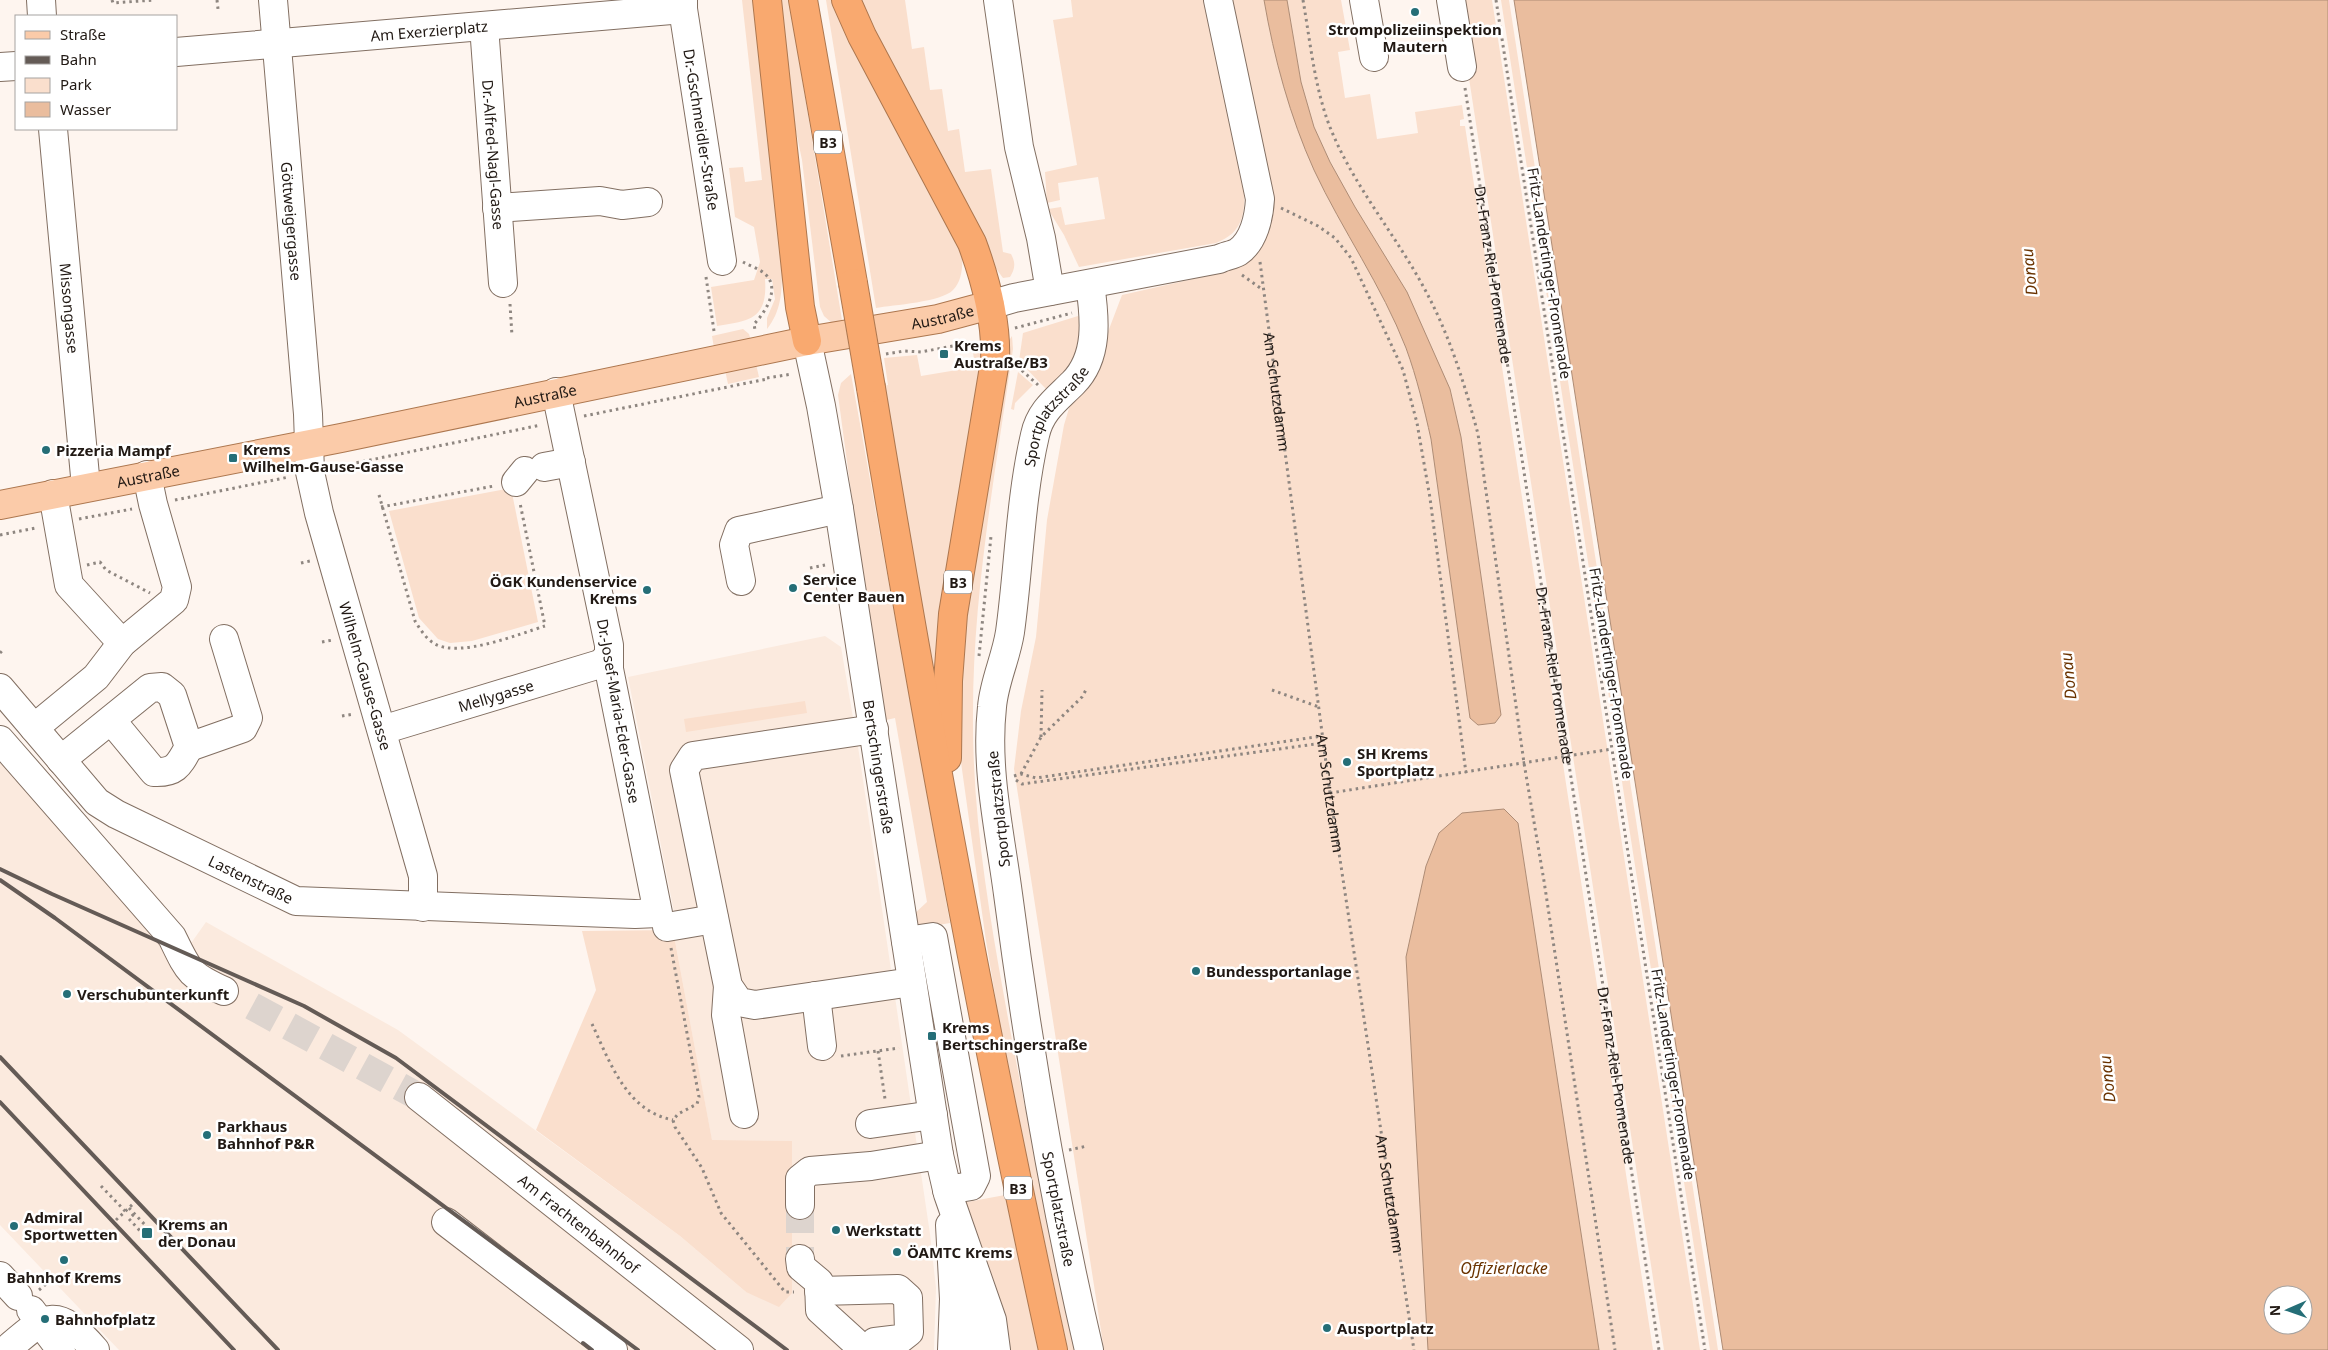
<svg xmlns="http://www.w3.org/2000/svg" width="2328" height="1350" font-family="'Noto Sans',sans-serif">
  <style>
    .built { fill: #fbeade }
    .green { fill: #fadfcd }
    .water { fill: #eabd9e; stroke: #ae8c75; fill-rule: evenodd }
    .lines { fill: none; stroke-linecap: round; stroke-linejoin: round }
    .minor-tunnel { stroke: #ddd4ce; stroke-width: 28; stroke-dasharray: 28 14; stroke-linecap: butt }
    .minor-casing { stroke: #826f62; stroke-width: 30 }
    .major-casing { stroke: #ad774f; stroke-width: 30 }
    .highway-casing { stroke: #ad774f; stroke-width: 30 }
    .path { stroke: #8e8680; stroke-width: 3; stroke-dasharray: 2.5 4; stroke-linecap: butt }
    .minor { stroke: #fff; stroke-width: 28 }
    .major { stroke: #fbcba9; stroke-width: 28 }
    .highway { stroke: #f9a96f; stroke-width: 28 }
    .rail { stroke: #645b56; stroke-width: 4 }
    .highway-bridge-casing { stroke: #ad774f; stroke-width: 30; stroke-linecap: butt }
    .highway-bridge { stroke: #f9a96f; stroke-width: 28 }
    .poi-dot { fill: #256e77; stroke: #fff; stroke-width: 2 }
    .labels { text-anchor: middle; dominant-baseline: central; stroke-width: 5; stroke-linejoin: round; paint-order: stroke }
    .shield { fill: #fff; stroke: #645e5a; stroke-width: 1 }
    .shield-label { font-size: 14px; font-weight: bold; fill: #211914 }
    .poi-label { font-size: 15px; font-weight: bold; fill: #211914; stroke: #fff; text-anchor: start }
    .street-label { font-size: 15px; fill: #211914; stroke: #fff }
    .water-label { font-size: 16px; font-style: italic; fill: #6a3300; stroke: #fff }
  </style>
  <rect width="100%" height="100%" fill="#fef5ef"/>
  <!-- built -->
  <polygon class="built" points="825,636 841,647 859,753 930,1234 936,1288 934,1350 119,1350 0,1225 0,759 189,946 206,922 398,1030 680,1236 746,1292 740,1141 712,1141 673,930 675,917 628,677"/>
  <!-- green -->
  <g class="green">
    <path d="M742,0H756L782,262C782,287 783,309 767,329V318L775,299L772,279H765C768,319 750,321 717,326L711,287L754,280L760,262L754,227L735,217L729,168L743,167L745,182L762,180Z"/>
    <polygon points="776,0 789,0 842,320 832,323 824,316 820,307 802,160 789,98"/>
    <path d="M826,0H835L961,245C963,260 964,279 953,290C942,302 893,305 876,308Z"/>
    <path d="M856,0H905L912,49L924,47L930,90L942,89L948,131L959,129L965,172L991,169L1003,252L1011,254C1016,263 1015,269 1010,277L1003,278L989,259Z"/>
    <path d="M1071,0H1204L1245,186C1244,214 1244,232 1216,243L1079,267L1064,235L1048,209L1061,207L1065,225L1105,219L1098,177L1058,183L1060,200L1047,203L1045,172L1077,165L1053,20L1073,17Z"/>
    <path d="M1227,0H1264C1274,58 1290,117 1314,170C1342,230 1382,286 1406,348C1417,378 1424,408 1431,439L1470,717L1478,725L1495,723L1501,715L1461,437L1450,389L1330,162L1314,127L1301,82L1287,0H1341L1350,50L1338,52L1345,98L1370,94L1377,139L1418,133L1415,112L1462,105L1464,119L1460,120V126H1465L1653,1350H1599L1518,823L1504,809L1406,957L1428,1350H1104L1014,769L1021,711L1036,637L1047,520L1064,425L1070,405L1095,366L1122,295L1224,272L1246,264L1262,244Z"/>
    <polygon points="1457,0 1492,0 1700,1350 1664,1350"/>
    <polygon points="1501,0 1509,0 1718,1350 1710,1350"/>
    <polygon points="1078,316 1083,321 1076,360 1048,391 1019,361 1023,333"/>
    <polygon points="743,329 749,334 751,341 714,348 712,336"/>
    <path d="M1012,336L1013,349C996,469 973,591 973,713C972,808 987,903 1004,996C1025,1115 1051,1232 1076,1350H1068L1007,1066L986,941L959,748L964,616L1008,342Z"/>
    <polygon points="985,343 937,682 933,683 884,386 888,385 884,358 917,355 921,376 975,367 972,345"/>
    <polygon points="756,364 759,377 728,384 725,370"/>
    <polygon points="1018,372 1033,385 1015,403 1014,410 1011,409"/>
    <polygon points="851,374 950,923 915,929 913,915 927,902 895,718 882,721 838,395 841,383"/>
    <polygon points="511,488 538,622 472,641 450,643 438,639 419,618 389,511"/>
    <polygon points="805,701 807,713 686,732 684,719"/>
    <polygon points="673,930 712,1140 792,1141 792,1293 779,1307 746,1292 680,1236 536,1130 596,990 582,931"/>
    <polygon points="1005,1195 1038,1350 1006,1350 962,1203"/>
  </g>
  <!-- water -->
  <g class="water">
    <path d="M1264,0H1287L1301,82L1314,127L1330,162L1355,207L1407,292L1450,389L1461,437L1501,715L1495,723L1478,725L1470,718L1431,439C1424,408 1417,378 1406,348C1382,286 1342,230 1314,170C1290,117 1274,58 1264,0Z"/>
    <path d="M1514,0H2328V1350H1723ZM2273,1295H2303V1325H2273Z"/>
    <polygon points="1504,809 1518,823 1599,1350 1428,1350 1406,957 1426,866 1439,833 1462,813"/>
  </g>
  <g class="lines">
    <!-- minor-tunnel -->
    <g class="minor-tunnel">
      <polyline points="252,1006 419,1097"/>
      <polyline points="800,1205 800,1259"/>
    </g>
    <!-- minor casing -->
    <g class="minor-casing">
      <g id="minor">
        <polyline points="41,0 42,16"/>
        <path id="s3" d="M273,0L308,414L310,472L319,513L423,876V907"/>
        <path id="s4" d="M683,0V9L722,261"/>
        <polyline points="998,0 1019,147 1041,238 1050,291"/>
        <polyline points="1364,0 1374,57"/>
        <polyline points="1451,0 1462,67"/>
        <path id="s5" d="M484,26L503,283"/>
        <path id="s6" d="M176,52L683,9"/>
        <polyline points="0,67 16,66"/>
        <path id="s7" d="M53,129L86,487"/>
        <polyline points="497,208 600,201 622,205 648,202"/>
        <path d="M990,305L1014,298L1219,259C1225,256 1233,255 1238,252C1254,241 1259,217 1260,199L1218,0"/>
        <path id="s8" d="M807,341L821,406L839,509L939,1155L948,1194L992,1320L996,1350"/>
        <polyline points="544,467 571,462"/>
        <polyline points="516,482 525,471"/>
        <polyline points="53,494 69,585 122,643"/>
        <polyline points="741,581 734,545 739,531 839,509"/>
        <path id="s9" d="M0,688L97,802L116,814L296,901L635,914L658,913L609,669V645L556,392"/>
        <polyline points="34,728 96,677 122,643 174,600 177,587 153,504 147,475"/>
        <polyline points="874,729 693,756 684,770 728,986 739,1002 755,1005 912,982"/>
        <path id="s10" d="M382,730L600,664L608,657"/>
        <path d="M0,740L172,937C189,972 189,975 224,991"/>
        <polyline points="189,747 243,728 248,718 224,639"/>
        <path d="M61,760L150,688L162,687L172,695L189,747C179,765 176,773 154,772L111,720"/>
        <polyline points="667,927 714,919"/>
        <polyline points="906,941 933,937 976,1176 971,1186 947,1190"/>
        <polyline points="728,986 726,1015 744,1114"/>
        <polyline points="816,996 822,1046"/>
        <path id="s11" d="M419,1097L739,1350"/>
        <polyline points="870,1124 933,1115"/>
        <polyline points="800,1205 800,1179 810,1171 871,1166 939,1155"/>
        <polyline points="446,1222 613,1350"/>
        <polyline points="950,1225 954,1299 952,1350"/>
        <polyline points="800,1259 801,1267 819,1282 820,1310 864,1350"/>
        <polyline points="0,1276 18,1296"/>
        <polyline points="819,1291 898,1289 908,1298 909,1332 900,1339 875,1342 868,1350"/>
        <polyline points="960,1296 981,1350"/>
        <polyline points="31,1310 61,1350"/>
        <path d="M6,1350C46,1316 55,1304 95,1350"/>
        <path id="s12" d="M1089,1350C1054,1200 1028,1047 1008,894C1000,833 985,769 992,707C994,682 1006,658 1010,632C1019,567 1020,500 1035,435C1040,411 1056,400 1073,383C1099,357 1095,318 1090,284"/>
      </g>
    </g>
    <!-- major casing -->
    <g class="major-casing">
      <g id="major">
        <path id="s13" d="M0,505L341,438L807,341L938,319L990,305"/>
      </g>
    </g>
    <!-- highway casing -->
    <g class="highway-casing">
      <g id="highway">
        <polyline points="767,0 800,307 807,341"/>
        <polyline points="803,0 853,283"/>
        <path d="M846,0L862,36L972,243C986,281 997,321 995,361L953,614L948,681L947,758"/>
        <path d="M871,388C924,710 983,1031 1053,1350"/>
      </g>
    </g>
    <!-- path -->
    <g class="path">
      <polyline points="112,0 113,3 154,0"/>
      <polyline points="217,0 218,9"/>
      <path d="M1303,0C1310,40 1314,83 1328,122C1350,181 1393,231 1423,286C1449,333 1464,382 1478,434L1524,763L1544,881L1615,1350"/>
      <polyline points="1496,0 1705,1350"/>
      <path id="s1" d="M1465,88L1659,1350"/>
      <polyline points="1281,208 1318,226 1335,238 1351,258 1403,370 1417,423 1430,498 1466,773"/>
      <path d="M743,262C750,266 760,269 765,274C781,288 765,313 754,324L755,330"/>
      <path id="s2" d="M1260,262L1330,793L1414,1350"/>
      <polyline points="1242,275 1263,290"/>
      <polyline points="706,277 714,331"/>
      <polyline points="510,304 512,336"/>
      <polyline points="1015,328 1072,313"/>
      <polyline points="886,354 904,351 921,352 974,342"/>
      <polyline points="1017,366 1038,385"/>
      <polyline points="767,378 792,374"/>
      <polyline points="584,416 767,379"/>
      <polyline points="331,468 541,425"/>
      <path d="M379,495L415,621C420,629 426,639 435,644C460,658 519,634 545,626L520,503"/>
      <polyline points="175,500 289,477"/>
      <polyline points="381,507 494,486"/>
      <polyline points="79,519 132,509"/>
      <polyline points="0,535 36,528"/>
      <polyline points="301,563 310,561"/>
      <polyline points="87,565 100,562 106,570 150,593"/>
      <polyline points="810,568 825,565"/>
      <polyline points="322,642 333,640"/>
      <polyline points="0,653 3,650"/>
      <polyline points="979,656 991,536"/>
      <polyline points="1272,690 1319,707"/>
      <polyline points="342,716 354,714"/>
      <polyline points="1041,737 1042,690"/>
      <polyline points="1021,774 1041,737 1082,697 1087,688"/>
      <polyline points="1014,776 1021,774 1036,778 1322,736"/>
      <polyline points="1016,780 1022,784 1323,743"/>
      <polyline points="1330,793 1612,749"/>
      <polyline points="671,948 699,1097 697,1104 678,1114 673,1120 675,1127 702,1168 721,1213 785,1292 794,1292"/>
      <path d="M592,1024C610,1062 626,1111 673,1120"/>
      <polyline points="878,1051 885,1099"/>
      <polyline points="841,1056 899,1048"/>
      <polyline points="1069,1150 1087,1146"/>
      <polyline points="101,1186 126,1212"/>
      <polyline points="129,1208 148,1228 142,1233 129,1219 136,1212"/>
      <polyline points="116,1220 134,1203"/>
      <polyline points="39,1290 52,1279"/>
    </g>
    <!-- minor -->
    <use href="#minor" class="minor"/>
    <!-- major -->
    <use href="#major" class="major"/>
    <!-- highway -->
    <use href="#highway" class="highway"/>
    <!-- rail -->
    <g class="rail">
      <polyline points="0,869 52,894 304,1006 396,1058 787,1350"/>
      <polyline points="0,880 55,918 638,1350"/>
      <polyline points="0,1057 278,1350"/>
      <polyline points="0,1102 234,1350"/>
      <polyline points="583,1343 592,1350"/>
    </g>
    <!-- highway-bridge casing -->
    <g class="highway-bridge-casing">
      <polyline id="highway-bridge" points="853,283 871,388"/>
    </g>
    <!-- highway-bridge -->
    <use href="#highway-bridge" class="highway-bridge"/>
  </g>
  <!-- markers -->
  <g class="poi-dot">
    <circle cx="1415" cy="12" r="5"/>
    <rect x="939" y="349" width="10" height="10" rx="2.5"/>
    <circle cx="46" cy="450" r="5"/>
    <rect x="228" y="453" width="10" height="10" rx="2.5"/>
    <circle cx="793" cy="588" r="5"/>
    <circle cx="647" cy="590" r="5"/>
    <circle cx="1347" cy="762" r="5"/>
    <circle cx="1196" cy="971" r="5"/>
    <circle cx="67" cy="994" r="5"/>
    <rect x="927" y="1031" width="10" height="10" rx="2.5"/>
    <circle cx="207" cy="1135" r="5"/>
    <circle cx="14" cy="1226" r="5"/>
    <circle cx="836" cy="1230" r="5"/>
    <rect x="141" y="1227" width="12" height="12" rx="2.5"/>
    <circle cx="897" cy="1252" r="5"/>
    <circle cx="64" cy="1260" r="5"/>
    <circle cx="45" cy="1319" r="5"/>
    <circle cx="1327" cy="1328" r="5"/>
  </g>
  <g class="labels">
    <!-- shield labels -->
    <g class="shield">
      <rect x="814" y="130.5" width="28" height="23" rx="4"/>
      <rect x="944" y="570.5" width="28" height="23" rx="4"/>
      <rect x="1004" y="1176.5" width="28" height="23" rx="4"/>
    </g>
    <g class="shield-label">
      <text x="828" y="142">B3</text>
      <text x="958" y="582">B3</text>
      <text x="1018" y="1188">B3</text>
    </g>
    <!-- poi labels -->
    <g class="poi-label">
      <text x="1415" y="29" text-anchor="middle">Strompolizeiinspektion<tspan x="1415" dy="17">Mautern</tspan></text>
      <text x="954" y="345">Krems<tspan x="954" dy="17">Austraße/B3</tspan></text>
      <text x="243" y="449">Krems<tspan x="243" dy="17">Wilhelm-Gause-Gasse</tspan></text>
      <text x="56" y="450">Pizzeria Mampf</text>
      <text x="803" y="579">Service<tspan x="803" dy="17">Center Bauen</tspan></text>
      <text x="637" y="581" text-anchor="end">ÖGK Kundenservice<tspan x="637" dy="17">Krems</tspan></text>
      <text x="1357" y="753">SH Krems<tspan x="1357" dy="17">Sportplatz</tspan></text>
      <text x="1206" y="971">Bundessportanlage</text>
      <text x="77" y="994">Verschubunterkunft</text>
      <text x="942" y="1027">Krems<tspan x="942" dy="17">Bertschingerstraße</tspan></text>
      <text x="217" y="1126">Parkhaus<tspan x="217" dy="17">Bahnhof P&amp;R</tspan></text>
      <text x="24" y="1217">Admiral<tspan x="24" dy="17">Sportwetten</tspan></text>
      <text x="158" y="1224">Krems an<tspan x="158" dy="17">der Donau</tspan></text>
      <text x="846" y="1230">Werkstatt</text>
      <text x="907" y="1252">ÖAMTC Krems</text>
      <text x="64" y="1277" text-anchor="middle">Bahnhof Krems</text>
      <text x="55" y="1319">Bahnhofplatz</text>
      <text x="1337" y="1328">Ausportplatz</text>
    </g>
    <!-- street labels -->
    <g class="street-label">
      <text stroke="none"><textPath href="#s6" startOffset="254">Am Exerzierplatz</textPath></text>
      <text stroke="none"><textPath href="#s4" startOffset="131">Dr.-Gschmeidler-Straße</textPath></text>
      <text stroke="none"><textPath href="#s5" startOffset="129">Dr.-Alfred-Nagl-Gasse</textPath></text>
      <text stroke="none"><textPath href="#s3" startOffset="222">Göttweigergasse</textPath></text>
      <text transform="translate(1550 273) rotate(81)">Fritz-Landertinger-Promenade</text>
      <text stroke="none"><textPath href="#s1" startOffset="189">Dr.-Franz-Riel-Promenade</textPath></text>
      <text stroke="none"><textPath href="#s7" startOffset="180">Missongasse</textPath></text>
      <text stroke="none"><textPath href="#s13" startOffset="961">Austraße</textPath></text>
      <text stroke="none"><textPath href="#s2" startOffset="131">Am Schutzdamm</textPath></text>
      <text stroke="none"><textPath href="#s13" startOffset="556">Austraße</textPath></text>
      <text stroke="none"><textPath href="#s12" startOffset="954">Sportplatzstraße</textPath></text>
      <text stroke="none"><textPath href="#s13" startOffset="151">Austraße</textPath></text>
      <text transform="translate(1612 673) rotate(81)">Fritz-Landertinger-Promenade</text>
      <text stroke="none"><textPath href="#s1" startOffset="594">Dr.-Franz-Riel-Promenade</textPath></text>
      <text stroke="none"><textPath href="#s3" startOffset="685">Wilhelm-Gause-Gasse</textPath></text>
      <text stroke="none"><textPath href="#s10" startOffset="119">Mellygasse</textPath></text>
      <text transform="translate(619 711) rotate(80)">Dr.-Josef-Maria-Eder-Gasse</text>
      <text stroke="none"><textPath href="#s8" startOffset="432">Bertschingerstraße</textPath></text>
      <text stroke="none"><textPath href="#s2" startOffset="536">Am Schutzdamm</textPath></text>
      <text transform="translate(998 809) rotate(-96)">Sportplatzstraße</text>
      <text stroke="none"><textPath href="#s9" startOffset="322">Lastenstraße</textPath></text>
      <text transform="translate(1674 1074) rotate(81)">Fritz-Landertinger-Promenade</text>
      <text stroke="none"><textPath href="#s1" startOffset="999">Dr.-Franz-Riel-Promenade</textPath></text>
      <text stroke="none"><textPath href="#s2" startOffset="941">Am Schutzdamm</textPath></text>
      <text transform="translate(1059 1209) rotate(79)">Sportplatzstraße</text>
      <text stroke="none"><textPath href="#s11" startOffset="204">Am Frachtenbahnhof</textPath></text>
    </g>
    <!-- water labels -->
    <g class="water-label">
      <text transform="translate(2029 272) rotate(-96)">Donau</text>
      <text transform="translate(2068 676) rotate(-96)">Donau</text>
      <text transform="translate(2107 1079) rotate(-96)">Donau</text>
      <text x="1504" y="1268">Offizierlacke</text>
    </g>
  </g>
  <!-- legend -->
  <rect x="15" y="15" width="162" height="115" fill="#ffffff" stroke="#a6a3a1"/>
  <rect x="25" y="31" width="25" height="8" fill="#fbcba9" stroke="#a6a3a1"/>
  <text x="60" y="40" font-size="15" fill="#211914">Straße</text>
  <rect x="25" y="56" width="25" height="8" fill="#645b56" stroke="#a6a3a1"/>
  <text x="60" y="65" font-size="15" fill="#211914">Bahn</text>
  <rect x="25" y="78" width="25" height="15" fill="#fadfcd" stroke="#a6a3a1"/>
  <text x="60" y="90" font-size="15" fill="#211914">Park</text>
  <rect x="25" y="102" width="25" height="15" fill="#eabd9e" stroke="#a6a3a1"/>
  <text x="60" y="115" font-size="15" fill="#211914">Wasser</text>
  <!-- north arrow -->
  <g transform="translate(2288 1310) rotate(268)"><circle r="24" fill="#ffffff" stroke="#a6a3a1"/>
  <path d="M0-4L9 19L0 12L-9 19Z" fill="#256e77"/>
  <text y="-8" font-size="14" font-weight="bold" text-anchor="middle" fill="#211914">N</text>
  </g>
</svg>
